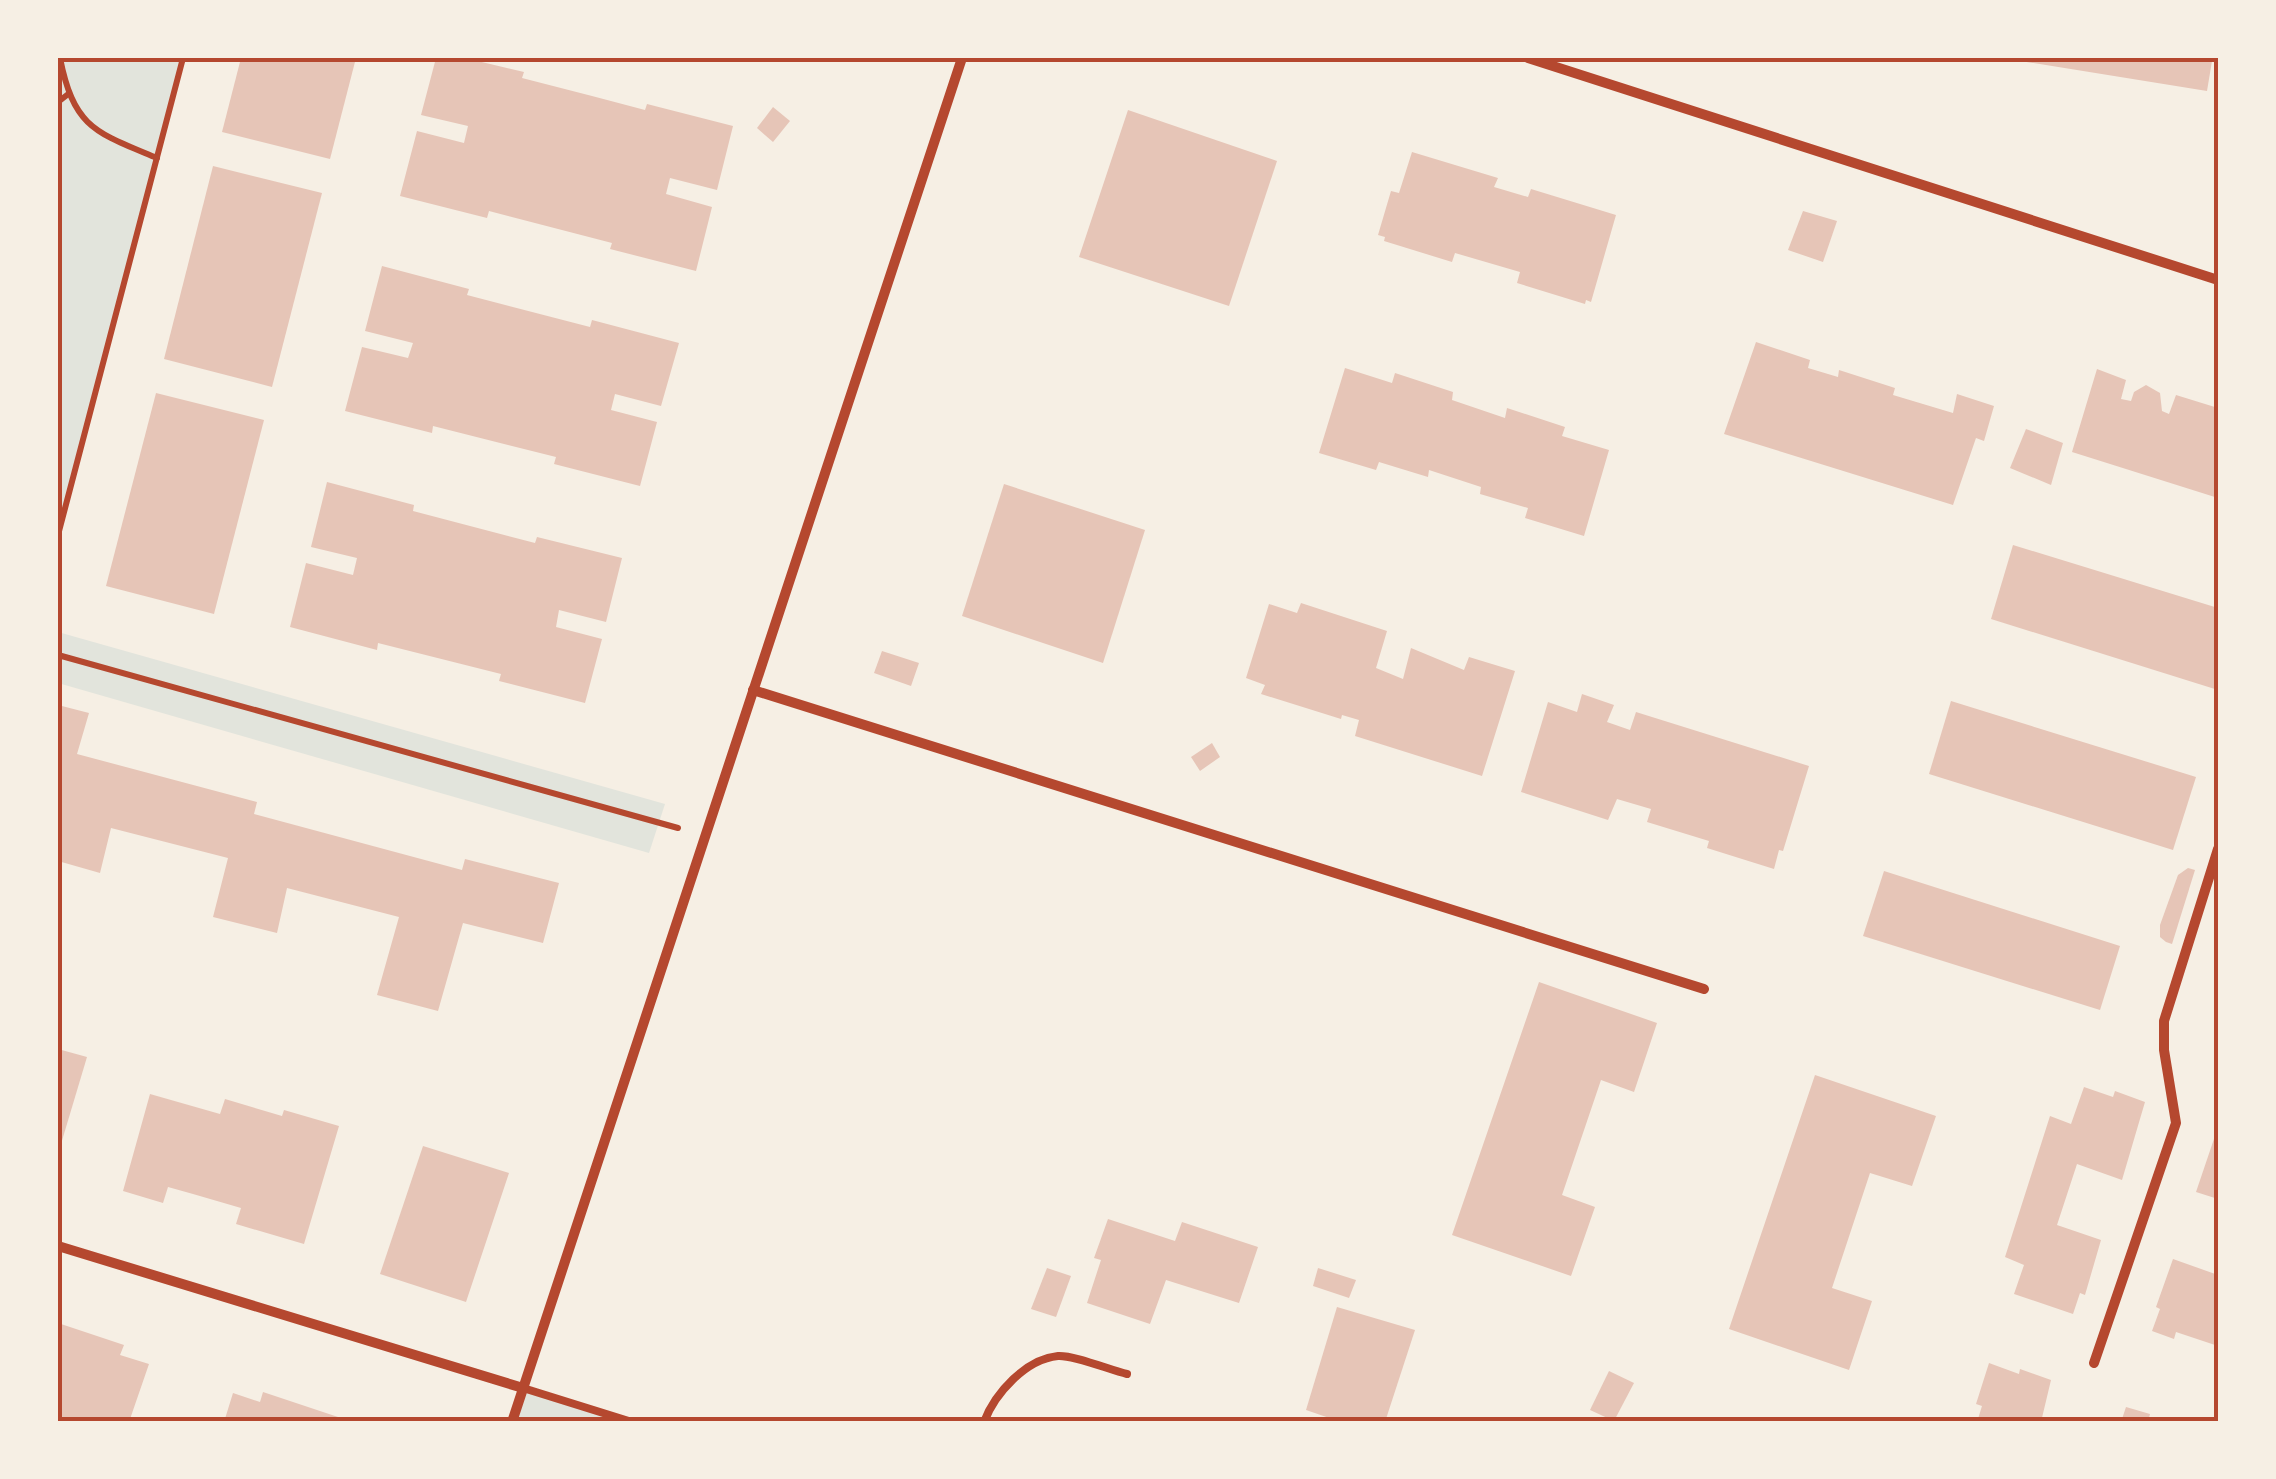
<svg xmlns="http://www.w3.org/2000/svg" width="2276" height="1479" font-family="'PT Serif',serif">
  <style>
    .green { fill: #e2e4dc }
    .building { fill: #e6c5b7 }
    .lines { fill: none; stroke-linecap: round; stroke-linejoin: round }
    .path { stroke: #b5482f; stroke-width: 6 }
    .service { stroke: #b5482f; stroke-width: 8 }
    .minor { stroke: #b5482f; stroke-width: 10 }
    .neatline { fill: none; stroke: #b5482f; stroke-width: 4 }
  </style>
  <rect width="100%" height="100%" fill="#f6efe4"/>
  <!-- green -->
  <g class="green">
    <polygon points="58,58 184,58 58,544"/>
    <polygon points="58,632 665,804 649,853 58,683"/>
    <polygon points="523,1388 632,1422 512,1422"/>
  </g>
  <!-- building -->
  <g class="building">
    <polygon points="241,58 356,58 330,159 222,132"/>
    <polygon points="436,58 465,58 524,72 522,78 592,96 645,110 647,104 733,126 717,190 670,178 666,194 712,207 696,271 610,249 612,243 489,211 487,218 400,196 417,131 464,143 468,126 421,115"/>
    <polygon points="2002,58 2218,58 2218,62 2212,61 2207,91"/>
    <polygon points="773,107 790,121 773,142 757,128"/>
    <polygon points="1128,110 1277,161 1229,306 1079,257"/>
    <polygon points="1412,152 1498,178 1494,187 1528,197 1531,189 1616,215 1591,302 1586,300 1585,304 1517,283 1520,272 1455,253 1452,262 1384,241 1385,237 1378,235 1391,191 1399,193"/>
    <polygon points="213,166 322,193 272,387 164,359"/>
    <polygon points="1803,211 1837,221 1823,262 1788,250"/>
    <polygon points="382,266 469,289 467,295 590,327 592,320 679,343 661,406 615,394 611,410 657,422 640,486 554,464 556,457 433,426 432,433 345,411 362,347 408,358 413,343 365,331"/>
    <polygon points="1756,342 1810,360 1808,368 1838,377 1839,370 1895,388 1893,395 1953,413 1957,394 1994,406 1984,441 1976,438 1953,505 1724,434"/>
    <polygon points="1345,368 1392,383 1395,373 1453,392 1452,400 1505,418 1507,408 1565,427 1562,436 1609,450 1584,536 1525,518 1528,508 1480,494 1481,487 1429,470 1428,477 1379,462 1376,470 1319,453"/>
    <polygon points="2097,369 2126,380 2121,399 2131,401 2134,392 2146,385 2160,393 2162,411 2169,414 2176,395 2218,408 2218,498 2072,452"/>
    <polygon points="156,393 264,420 214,614 106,586"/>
    <polygon points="2026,429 2063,443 2051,485 2010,468"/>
    <polygon points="327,482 414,505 413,511 535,543 537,537 622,558 606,622 559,610 556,627 602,639 585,703 499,681 501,674 378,643 377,650 290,627 306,563 353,575 357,558 311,547"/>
    <polygon points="1004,484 1145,530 1103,663 962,616"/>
    <polygon points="2013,545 2218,608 2218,690 1991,619"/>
    <polygon points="1301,603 1387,631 1376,668 1403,679 1411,648 1464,670 1469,657 1515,671 1482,776 1355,736 1359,720 1342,715 1341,719 1261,694 1265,685 1246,678 1269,604 1297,613"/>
    <polygon points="882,651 919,663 911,686 874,673"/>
    <polygon points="1582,694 1614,705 1607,722 1630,730 1636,712 1809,766 1783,851 1779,850 1774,869 1707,848 1709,841 1647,822 1651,809 1617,799 1608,820 1521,792 1548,702 1577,712"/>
    <polygon points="1951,701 2196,777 2173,850 1929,774"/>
    <polygon points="58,705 89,713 77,754 257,802 254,814 462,870 465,859 559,883 543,943 463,923 438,1011 377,995 399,917 287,888 277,933 213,917 228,858 111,828 100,873 58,861"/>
    <polygon points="1212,743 1220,757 1200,771 1191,757"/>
    <polygon points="2188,868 2195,870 2172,944 2166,942 2160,937 2160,925 2178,875"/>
    <polygon points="1884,871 2120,946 2100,1010 1863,936"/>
    <polygon points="1539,982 1657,1023 1634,1092 1601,1080 1562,1195 1595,1207 1571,1276 1452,1235"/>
    <polygon points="58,1049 87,1057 58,1154"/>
    <polygon points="1815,1075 1936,1116 1912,1186 1870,1173 1832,1288 1872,1301 1849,1370 1729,1329"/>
    <polygon points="2084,1087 2113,1097 2115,1091 2145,1102 2122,1180 2077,1164 2057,1225 2101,1240 2085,1295 2080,1293 2073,1314 2014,1294 2024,1265 2005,1257 2050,1116 2071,1124"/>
    <polygon points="150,1094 220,1114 225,1099 282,1116 284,1110 339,1126 304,1244 236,1224 241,1208 193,1194 168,1187 163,1203 123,1191"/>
    <polygon points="2218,1127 2218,1199 2196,1192"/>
    <polygon points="423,1146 509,1173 466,1302 380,1274"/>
    <polygon points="1108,1219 1175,1241 1182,1222 1258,1247 1239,1303 1166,1280 1150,1324 1087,1303 1101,1260 1094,1258"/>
    <polygon points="2173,1259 2218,1275 2218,1346 2176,1332 2174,1339 2152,1331 2160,1309 2156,1307"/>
    <polygon points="1047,1268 1071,1276 1056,1317 1031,1309"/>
    <polygon points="1318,1268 1356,1280 1349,1298 1313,1286"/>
    <polygon points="1337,1307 1415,1330 1385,1422 1341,1422 1306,1410"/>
    <polygon points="58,1323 124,1345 120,1355 149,1364 129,1422 73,1422 58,1416"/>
    <polygon points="1989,1363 2019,1374 2020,1369 2051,1380 2041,1422 1977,1422 1982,1406 1976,1404"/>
    <polygon points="1609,1371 1634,1383 1614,1421 1590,1410"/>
    <polygon points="263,1392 350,1421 350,1422 224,1422 233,1393 260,1402"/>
    <polygon points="2126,1407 2150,1414 2148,1422 2121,1422"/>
  </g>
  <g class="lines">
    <!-- path -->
    <g class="path">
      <path d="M60,58C74,128 95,132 157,158"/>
      <polyline points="58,102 67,95"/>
      <polyline points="58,535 183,58"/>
      <polyline points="58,655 678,828"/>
    </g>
    <!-- service -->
    <g class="service">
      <polyline points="523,1388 632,1422"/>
      <path d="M984,1422C995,1393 1026,1359 1058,1356C1074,1355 1110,1370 1127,1374"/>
    </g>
    <!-- minor -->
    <g class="minor">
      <polyline points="1528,58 2218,280"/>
      <polyline points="753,690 1704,989"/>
      <polyline points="58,1246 523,1388"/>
      <polyline points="2094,1363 2176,1123 2164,1050 2164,1021 2218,849"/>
      <polyline points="512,1422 962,58"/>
    </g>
  </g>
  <!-- border -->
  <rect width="2276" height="1479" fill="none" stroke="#f6efe4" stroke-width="120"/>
  <rect x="60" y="60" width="2156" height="1359" class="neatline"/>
</svg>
